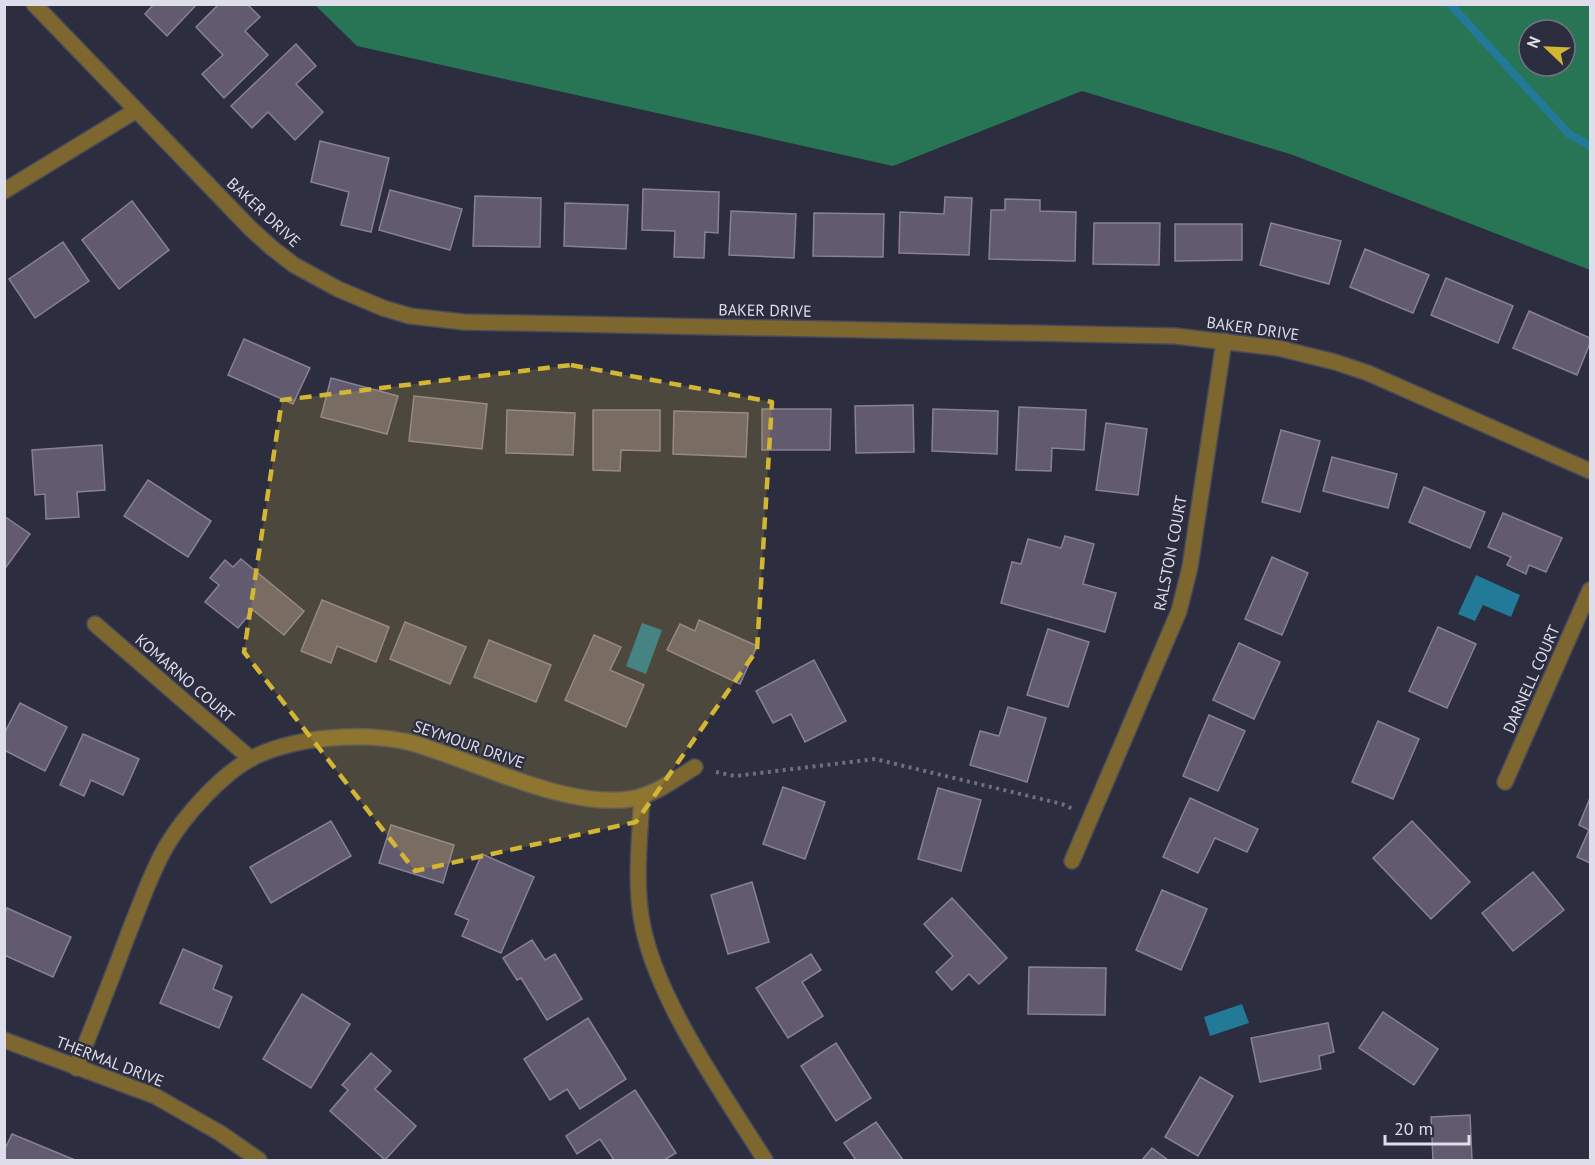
<svg xmlns="http://www.w3.org/2000/svg" width="1595" height="1165" font-family="'PT Sans',sans-serif">
  <style>
    .forest { fill: #277555; fill-rule: evenodd }
    .water { fill: #237998 }
    .lines { fill: none; stroke-linecap: round; stroke-linejoin: round }
    .stream { stroke: #237998; stroke-width: 8 }
    .building { fill: #625a6e; stroke: #898095; stroke-width: 1.5 }
    .minor-casing { stroke: #48495a; stroke-width: 18 }
    .path { stroke: #6e6f7f; stroke-width: 4; stroke-dasharray: 3 4.5; stroke-linecap: butt }
    .minor { stroke: #7d672f; stroke-width: 15 }
    .marked { fill: #d4b635; fill-opacity: 0.2; stroke: #d4b635; stroke-width: 4.5; stroke-dasharray: 12 8; stroke-linejoin: round }
    .labels { text-anchor: middle; dominant-baseline: central; stroke-width: 4.5; stroke-linejoin: round; paint-order: stroke }
    .street-label { font-size: 16px; fill: #dddeea; stroke: #2c2d3f }
  </style>
  <rect width="100%" height="100%" fill="#2c2d3f"/>
  <!-- forest -->
  <path class="forest" d="M315,5H1590V270L1293,155L1082,91L893,166L357,46ZM1529,30H1565V66H1529Z"/>
  <!-- water -->
  <g class="water">
    <polygon points="1476,575 1520,595 1511,617 1483,605 1475,621 1458,614"/>
    <polygon points="642,623 662,630 646,674 626,666"/>
    <polygon points="1242,1004 1249,1023 1210,1036 1204,1017"/>
  </g>
  <g class="lines">
    <!-- stream -->
    <polyline class="stream" points="1450,4 1569,134 1590,146"/>
  </g>
  <!-- building -->
  <g class="building">
    <polygon points="154,4 197,4 167,36 145,14"/>
    <polygon points="219,4 247,4 260,17 245,31 268,55 224,98 202,74 223,55 196,27"/>
    <polygon points="296,44 316,66 296,84 323,112 295,140 268,112 252,128 231,106"/>
    <polygon points="320,141 389,158 371,232 341,225 349,192 311,182"/>
    <polygon points="643,189 719,192 718,233 705,232 704,258 674,257 675,231 642,230"/>
    <polygon points="390,190 462,209 450,250 379,230"/>
    <polygon points="475,196 541,198 540,247 473,246"/>
    <polygon points="945,197 972,198 969,255 899,253 900,212 944,214"/>
    <polygon points="1005,199 1040,200 1040,211 1076,212 1075,261 989,259 991,210 1005,210"/>
    <polygon points="132,201 169,250 119,289 82,240"/>
    <polygon points="565,203 628,205 626,249 564,246"/>
    <polygon points="731,211 796,214 794,258 729,255"/>
    <polygon points="814,213 884,214 883,257 813,256"/>
    <polygon points="1094,223 1160,223 1159,265 1093,264"/>
    <polygon points="1271,223 1341,241 1329,284 1260,265"/>
    <polygon points="1175,224 1242,224 1242,260 1175,261"/>
    <polygon points="63,242 89,281 35,318 9,279"/>
    <polygon points="1365,249 1429,275 1413,313 1350,287"/>
    <polygon points="1446,278 1513,306 1498,343 1431,315"/>
    <polygon points="1529,311 1590,338 1590,343 1577,375 1513,348"/>
    <polygon points="244,339 310,368 293,404 228,375"/>
    <polygon points="331,378 398,396 387,434 321,417"/>
    <polygon points="414,396 487,404 482,449 409,441"/>
    <polygon points="913,405 914,452 856,453 855,406"/>
    <polygon points="1019,407 1086,410 1084,450 1052,448 1051,471 1016,470"/>
    <polygon points="762,409 831,409 830,450 762,450"/>
    <polygon points="933,409 998,411 997,454 932,451"/>
    <polygon points="507,410 575,413 573,455 506,453"/>
    <polygon points="593,410 660,410 660,451 621,450 620,471 593,470"/>
    <polygon points="674,411 748,413 746,457 673,454"/>
    <polygon points="1106,423 1147,429 1138,495 1096,490"/>
    <polygon points="1281,430 1320,441 1300,512 1262,502"/>
    <polygon points="102,445 105,490 77,492 79,517 46,519 45,494 35,495 32,450"/>
    <polygon points="1332,457 1397,474 1388,508 1323,491"/>
    <polygon points="148,480 211,521 188,557 124,516"/>
    <polygon points="1424,487 1485,512 1470,548 1409,522"/>
    <polygon points="1503,513 1562,538 1546,572 1529,565 1526,574 1507,565 1511,557 1488,547"/>
    <polygon points="4,516 30,534 4,570"/>
    <polygon points="1065,536 1094,544 1083,584 1116,593 1105,632 1001,603 1012,562 1021,564 1028,539 1061,548"/>
    <polygon points="1272,557 1308,573 1282,635 1245,619"/>
    <polygon points="241,559 304,611 284,635 253,610 238,628 205,602 219,585 210,578 225,560 233,567"/>
    <polygon points="322,600 389,627 376,662 337,646 331,663 301,651"/>
    <polygon points="699,620 757,646 740,684 667,650 680,624 695,631"/>
    <polygon points="405,622 466,647 450,684 390,659"/>
    <polygon points="1438,627 1476,644 1447,708 1409,691"/>
    <polygon points="1048,629 1089,642 1068,707 1027,695"/>
    <polygon points="594,635 621,647 610,670 644,685 626,727 565,700"/>
    <polygon points="489,640 551,665 536,702 474,677"/>
    <polygon points="1239,643 1280,662 1254,719 1213,700"/>
    <polygon points="814,660 846,721 805,742 791,714 773,723 756,691"/>
    <polygon points="20,703 67,727 45,771 4,750 4,734"/>
    <polygon points="1008,707 1046,718 1027,782 970,765 980,731 999,736"/>
    <polygon points="1209,715 1245,731 1218,791 1183,776"/>
    <polygon points="1378,721 1419,739 1393,799 1352,782"/>
    <polygon points="83,734 139,759 123,795 91,780 84,796 60,785"/>
    <polygon points="783,787 825,802 805,859 763,844"/>
    <polygon points="938,788 981,800 961,871 918,859"/>
    <polygon points="1190,798 1258,829 1247,852 1215,838 1198,873 1163,857"/>
    <polygon points="1590,798 1590,863 1577,857 1589,830 1579,825"/>
    <polygon points="331,821 351,856 271,903 250,867"/>
    <polygon points="1412,821 1470,882 1431,919 1373,858"/>
    <polygon points="391,825 454,845 443,883 379,863"/>
    <polygon points="482,854 534,877 501,953 462,936 469,920 455,914"/>
    <polygon points="1533,872 1564,910 1513,951 1482,913"/>
    <polygon points="752,882 769,942 728,954 711,895"/>
    <polygon points="1162,890 1207,909 1181,970 1136,950"/>
    <polygon points="952,898 1007,958 979,984 969,974 952,990 936,972 953,956 924,924"/>
    <polygon points="7,908 71,937 53,977 4,955 4,915"/>
    <polygon points="532,940 545,960 555,954 582,999 547,1020 521,978 517,980 503,958"/>
    <polygon points="183,949 222,966 213,989 232,997 219,1028 160,1003"/>
    <polygon points="811,954 821,970 802,982 823,1016 788,1038 756,988"/>
    <polygon points="1029,967 1106,968 1105,1015 1028,1014"/>
    <polygon points="302,994 350,1024 311,1088 263,1059"/>
    <polygon points="1383,1012 1438,1049 1414,1085 1359,1048"/>
    <polygon points="588,1018 626,1079 580,1109 567,1089 550,1100 524,1059"/>
    <polygon points="1328,1023 1334,1052 1319,1056 1321,1069 1260,1082 1251,1038"/>
    <polygon points="836,1043 871,1098 836,1121 801,1066"/>
    <polygon points="371,1053 391,1071 375,1089 416,1126 385,1160 330,1111 348,1090 342,1085"/>
    <polygon points="1200,1077 1233,1096 1198,1156 1165,1137"/>
    <polygon points="635,1090 676,1153 664,1160 614,1160 600,1139 577,1154 566,1136"/>
    <polygon points="1470,1115 1472,1160 1433,1160 1431,1117"/>
    <polygon points="876,1122 903,1160 856,1160 844,1143"/>
    <polygon points="12,1134 75,1160 4,1160 4,1151"/>
    <polygon points="1152,1148 1168,1160 1142,1160"/>
  </g>
  <g class="lines">
    <!-- minor casing -->
    <g class="minor-casing">
      <g id="minor">
        <polyline points="34,4 251,229 272,248 294,265 338,289 383,308 410,316 464,322 1175,336 1278,348 1335,362 1368,373 1590,471"/>
        <polyline points="4,191 135,111"/>
        <polyline points="95,624 251,759"/>
        <polyline points="1505,782 1590,590"/>
        <path d="M642,796C640,836 635,877 641,916C652,994 723,1093 765,1160"/>
        <polyline points="1072,861 1179,611 1190,567 1224,341"/>
        <polyline points="4,1040 155,1096 220,1133 259,1160"/>
        <path d="M76,1068C94,1023 112,978 129,932C141,903 151,872 167,845C185,815 221,775 252,758C294,737 358,732 403,741C416,743 430,749 442,753C495,771 574,808 630,799C654,796 675,779 695,767"/>
      </g>
    </g>
    <!-- path -->
    <polyline class="path" points="716,772 735,776 875,759 1062,804 1073,809"/>
    <!-- minor -->
    <use href="#minor" class="minor"/>
  </g>
  <!-- marked area -->
  <path class="marked" d="M571,365L772,402L757,650L636,822L415,871L244,652L282,400Z"/>
  <g class="labels">
    <!-- street labels -->
    <g class="street-label">
      <text transform="translate(264 212) rotate(43)">BAKER DRIVE</text>
      <text transform="translate(765 310) rotate(1)">BAKER DRIVE</text>
      <text transform="translate(1253 328) rotate(8)">BAKER DRIVE</text>
      <text transform="translate(1170 553) rotate(-79)">RALSTON COURT</text>
      <text transform="translate(185 678) rotate(41)">KOMARNO COURT</text>
      <text transform="translate(1531 679) rotate(-66)">DARNELL COURT</text>
      <text transform="translate(469 744) rotate(19)">SEYMOUR DRIVE</text>
      <text transform="translate(110 1061) rotate(21)">THERMAL DRIVE</text>
    </g>
  </g>
  <!-- border -->
  <rect width="1595" height="1165" fill="none" stroke="#dddeea" stroke-width="12"/>
  <!-- north arrow -->
  <g transform="translate(1547 48) rotate(293)"><circle r="28" fill="#2c2d3f" stroke="#737483" stroke-width="1.5"/>
  <path d="M0-4.5L10 22L0 15L-10 22Z" fill="#d4b635"/>
  <text y="-9" font-size="16" font-weight="bold" text-anchor="middle" fill="#dddeea">N</text>
  </g>
  <!-- scale -->
  <path d="M1385 1135v9h84v-9" fill="none" stroke="#dddeea" stroke-width="3"/>
  <text x="1394" y="1135" font-size="18" fill="#dddeea" stroke="#2c2d3f" stroke-width="4.5" paint-order="stroke">20 m</text>
</svg>
